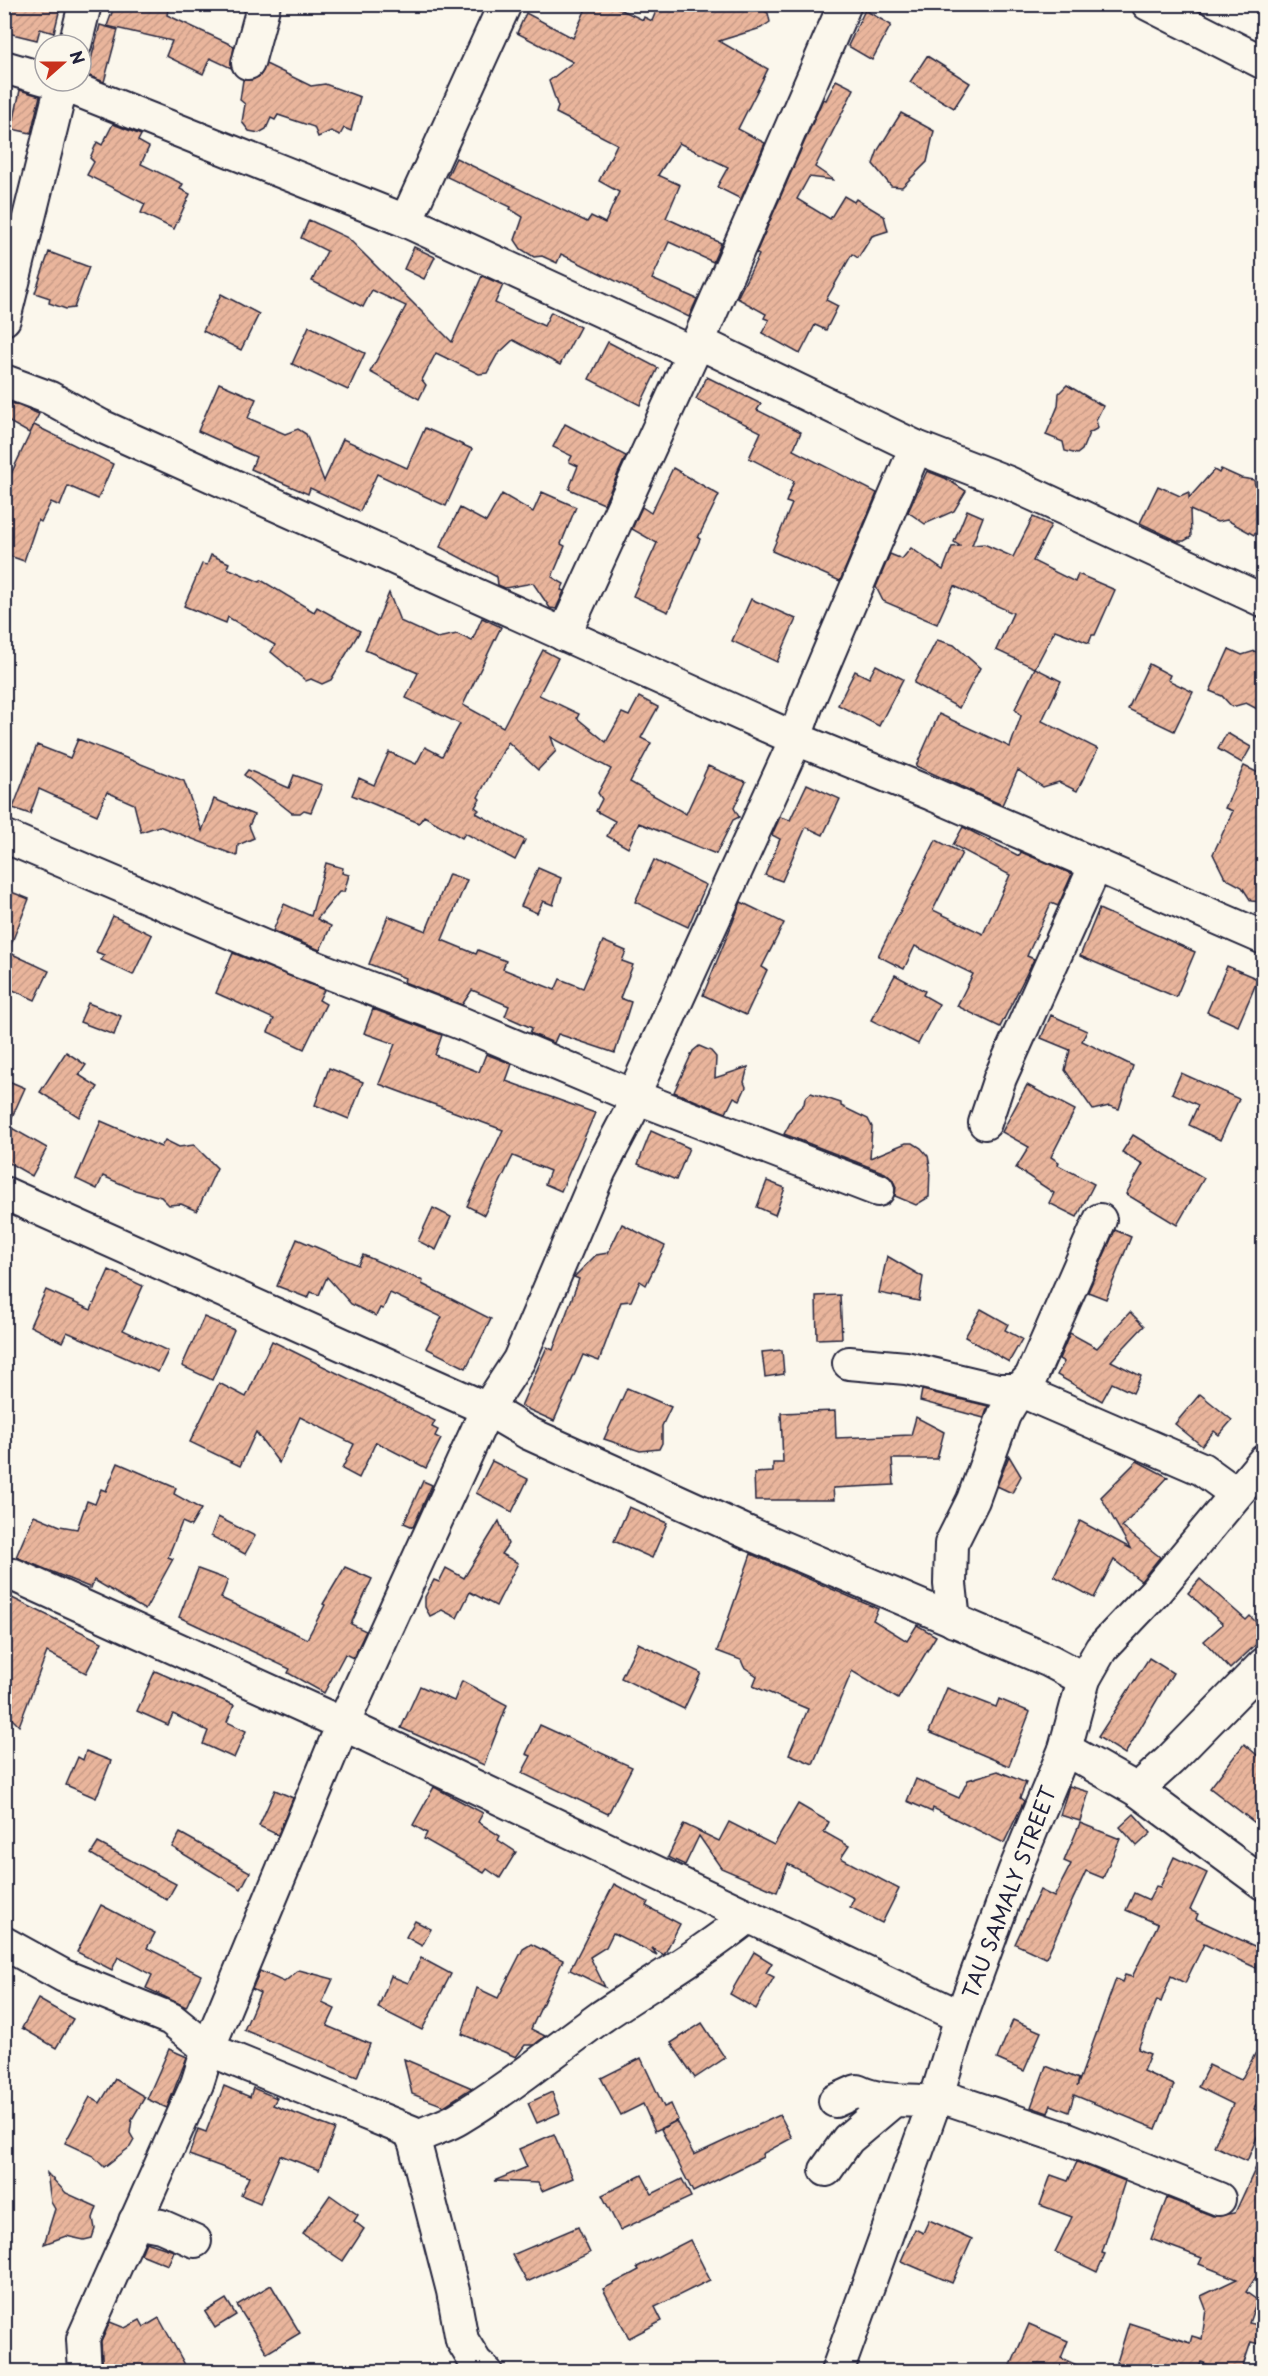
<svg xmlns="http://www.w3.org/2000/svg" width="1268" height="2376" font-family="'Playpen Sans',sans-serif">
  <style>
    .building { fill: url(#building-hatch); stroke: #22223b; stroke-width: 1.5 }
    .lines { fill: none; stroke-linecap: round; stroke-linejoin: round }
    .minor-casing { stroke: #22223b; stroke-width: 36 }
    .minor { stroke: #fbf7ec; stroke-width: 32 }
    .labels { text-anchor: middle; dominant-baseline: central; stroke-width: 5; stroke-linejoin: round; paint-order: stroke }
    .street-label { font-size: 21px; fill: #22223b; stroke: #fbf7ec }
  </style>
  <defs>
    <pattern id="building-hatch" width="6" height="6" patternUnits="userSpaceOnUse" patternTransform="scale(1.5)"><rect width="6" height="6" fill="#e9b59c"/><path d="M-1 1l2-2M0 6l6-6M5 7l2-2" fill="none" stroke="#c89b87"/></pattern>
  </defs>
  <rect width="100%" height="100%" fill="#fbf7ec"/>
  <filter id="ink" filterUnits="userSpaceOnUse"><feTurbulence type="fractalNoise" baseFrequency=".0167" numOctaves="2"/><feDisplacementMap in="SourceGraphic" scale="12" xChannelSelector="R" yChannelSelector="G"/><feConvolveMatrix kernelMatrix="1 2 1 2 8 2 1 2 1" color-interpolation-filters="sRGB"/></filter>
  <g filter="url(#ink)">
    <!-- building -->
    <g class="building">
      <polygon points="7,4 61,4 54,33 40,29 37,40 8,33 10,27 4,26"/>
      <polygon points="115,4 169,4 167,15 234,46 231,68 210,58 203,74 166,56 172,41 107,26"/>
      <polygon points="588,4 609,4 643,20 644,17 652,21 659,4 752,4 768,13 770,22 761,28 719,41 768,69 738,129 765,143 741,199 717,187 728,167 679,143 658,175 680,185 666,218 721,243 713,262 669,242 652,279 697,299 689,317 561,254 557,263 542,256 534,257 521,249 515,240 523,217 510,209 511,207 447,177 456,158 587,222 591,216 605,223 619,192 599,181 617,144 556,113 558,107 549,81 573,62 517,33 526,13 573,38"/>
      <polygon points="865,10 891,25 872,60 848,46"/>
      <polygon points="100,25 118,30 104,82 87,75"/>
      <polygon points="927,56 970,83 954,108 910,82"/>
      <polygon points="266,64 311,86 325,84 360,97 351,131 344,128 340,135 331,131 318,137 314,127 278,115 275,120 271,118 266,129 259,133 249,131 242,122 245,104 240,100 243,80 252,80 260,76"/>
      <polygon points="836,80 854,89 815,167 834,180 809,177 797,199 830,219 844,196 854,202 856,199 884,216 888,231 872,236 858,258 852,254 826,300 838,306 826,330 815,325 800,354 762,333 769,320 764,318 766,314 737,298 759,255 756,253 823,99 826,100"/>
      <polygon points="20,90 40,96 31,133 12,129"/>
      <polygon points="901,113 934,131 927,162 902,187 891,186 873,164 878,150"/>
      <polygon points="113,124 141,135 138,141 149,147 141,164 183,184 180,189 190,194 174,229 141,213 145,204 87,175 94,162 90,158 97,142 102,145"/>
      <polygon points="309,220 348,238 452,342 482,276 503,285 495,303 544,326 551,312 580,327 560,365 513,340 497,355 487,373 479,374 436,353 422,380 426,385 419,399 370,372 406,306 372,290 363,307 312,281 327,251 301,238"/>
      <polygon points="414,247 435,257 424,279 404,269"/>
      <polygon points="49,252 89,267 74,308 66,309 49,303 50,298 35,293"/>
      <polygon points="221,294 259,314 241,350 203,331"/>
      <polygon points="309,326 365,353 348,390 292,364"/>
      <polygon points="608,342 658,368 640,405 589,379"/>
      <polygon points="707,377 761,404 757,410 801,432 793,450 877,493 840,581 772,551 792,504 786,502 794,481 749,458 761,432 696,399"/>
      <polygon points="219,383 256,399 248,418 285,434 298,429 306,434 324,481 343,439 407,468 425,428 472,449 446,506 377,474 360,511 310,488 308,494 251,469 256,457 198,431"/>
      <polygon points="1067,385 1103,406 1096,420 1098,428 1089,433 1082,450 1077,454 1065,451 1063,442 1046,435 1058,406 1059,393"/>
      <polygon points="12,403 39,414 29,433 4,419"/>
      <polygon points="565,424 626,456 604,504 569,489 578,466 569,462 572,456 553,447"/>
      <polygon points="34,425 113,464 98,499 68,486 60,506 51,502 41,522 38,520 24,561 4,554 4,489"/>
      <polygon points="673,468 719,495 698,538 700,539 668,612 633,596 657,543 632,529 642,507 651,513"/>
      <polygon points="1221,469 1241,478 1254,480 1255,485 1263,489 1263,519 1254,535 1227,520 1217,522 1190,510 1191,537 1184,541 1178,541 1140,523 1158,486 1180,496 1189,492 1189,498 1214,470 1219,473"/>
      <polygon points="927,471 945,478 966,491 954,511 925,524 908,512"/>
      <polygon points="542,492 576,507 561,544 565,546 552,577 564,584 561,590 564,591 556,609 550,608 533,583 505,588 498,585 497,577 440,547 460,508 486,522 502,494 533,512"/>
      <polygon points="967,510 983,517 972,545 984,544 1013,557 1033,517 1051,525 1033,561 1075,582 1078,574 1115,590 1095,635 1092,635 1089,643 1055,630 1035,668 1061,681 1042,721 1098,749 1077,791 1059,782 1043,787 1018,770 1002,805 916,766 939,714 1010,747 1021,716 1015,709 1035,668 996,650 1013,613 954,586 937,624 883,601 876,587 890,554 902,559 911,548 943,570 952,547 960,546 954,542"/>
      <polygon points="211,555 229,563 227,568 260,582 261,580 314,612 317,607 360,631 331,680 322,684 311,679 306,681 271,652 275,645 228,617 226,623 184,606 202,564 207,565"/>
      <polygon points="389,593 400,621 437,638 457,634 472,641 482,618 501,627 463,705 503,727 543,650 558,658 539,695 579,714 577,718 606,742 622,713 629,716 639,697 658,707 641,738 651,743 630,782 686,814 708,766 746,782 734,808 739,817 733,820 716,854 639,823 628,848 607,836 615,821 596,811 602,799 598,793 611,769 551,737 556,751 538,770 508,742 478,797 480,799 475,807 479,810 476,813 525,840 515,860 465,833 462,838 424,816 419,823 352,795 359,778 374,785 389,752 416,764 425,747 442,756 460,724 406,698 418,673 365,650"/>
      <polygon points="751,599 796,619 777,662 732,641"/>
      <polygon points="937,640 954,645 980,668 959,708 914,683"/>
      <polygon points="1229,649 1242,655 1255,651 1260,654 1263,661 1263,695 1257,709 1246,703 1232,707 1222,696 1210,691"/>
      <polygon points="1149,664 1170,675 1168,680 1193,692 1174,731 1128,709"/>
      <polygon points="876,665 903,679 879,726 838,705 855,671 869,678"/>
      <polygon points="1227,733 1251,747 1242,763 1218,749"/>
      <polygon points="78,739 184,781 202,831 214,799 254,815 249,826 254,838 238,845 237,856 159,826 141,832 134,804 107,792 97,815 39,789 30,814 13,808 37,745 70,758"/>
      <polygon points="1244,766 1263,775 1263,902 1251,901 1242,887 1225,878 1213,854 1233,811 1225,808"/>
      <polygon points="248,770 289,788 294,775 322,785 311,812 304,810 300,813 292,813 244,775"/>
      <polygon points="807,784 840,799 823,835 806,827 782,881 765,875 780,839 772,835 780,817 790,820"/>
      <polygon points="963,827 1019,856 1021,852 1072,874 1058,906 1051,903 1027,956 1034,959 1000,1027 957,1006 973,974 915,946 904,969 878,956 936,840 962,853 933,910 983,934 1010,875 953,845"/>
      <polygon points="654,860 706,885 688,927 635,902"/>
      <polygon points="326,863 343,868 342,873 349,875 344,892 339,892 317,919 331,926 320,950 273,931 284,904 311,916"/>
      <polygon points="538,868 561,878 553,905 543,901 537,913 521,906"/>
      <polygon points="449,874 467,880 442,940 476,954 478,950 506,961 503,969 555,990 560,979 583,988 603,941 626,951 622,961 633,965 620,998 631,1002 615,1053 558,1034 554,1043 530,1033 532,1028 505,1016 509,1006 472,990 462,1005 404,982 405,978 369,964 388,916 426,931"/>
      <polygon points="4,889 29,899 8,952 49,971 35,1000 4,986"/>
      <polygon points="741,902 784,923 762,967 767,970 746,1015 703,995"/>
      <polygon points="1099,909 1195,952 1176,997 1080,956"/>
      <polygon points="113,916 152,935 133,975 101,960 104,955 96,952"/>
      <polygon points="233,953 324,990 319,1000 326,1004 304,1049 268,1032 274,1019 216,993"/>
      <polygon points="1227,966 1258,979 1238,1026 1207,1012"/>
      <polygon points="895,975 925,991 923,995 939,1004 918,1044 871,1020"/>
      <polygon points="88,1003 121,1016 114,1035 80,1022"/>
      <polygon points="373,1009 442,1035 435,1055 479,1072 486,1054 512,1064 506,1081 595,1113 561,1191 545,1184 550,1171 513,1156 484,1215 467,1206 503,1130 379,1084 395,1044 364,1033"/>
      <polygon points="1051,1015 1087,1031 1082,1041 1133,1066 1119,1109 1109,1106 1093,1110 1065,1070 1070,1050 1041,1038"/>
      <polygon points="699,1046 711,1051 716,1057 715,1078 748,1067 744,1082 746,1087 740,1100 734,1097 726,1113 674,1092 693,1051"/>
      <polygon points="66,1052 86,1065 79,1075 98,1087 79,1117 40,1092"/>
      <polygon points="329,1068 363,1082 349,1119 315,1105"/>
      <polygon points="1181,1073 1239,1099 1220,1140 1189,1125 1198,1105 1172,1093"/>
      <polygon points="4,1079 25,1088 8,1126 47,1148 32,1176 4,1160"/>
      <polygon points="1027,1085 1075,1110 1051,1157 1059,1162 1058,1165 1094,1184 1077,1217 1049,1203 1054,1193 1016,1168 1029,1147 1002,1132"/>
      <polygon points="811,1093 841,1103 841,1106 868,1119 872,1127 870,1158 906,1143 913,1143 921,1148 928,1156 930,1166 929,1197 916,1205 895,1196 896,1187 892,1179 885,1173 784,1134 796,1112 804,1104 805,1098"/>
      <polygon points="101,1121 161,1147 165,1140 179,1147 194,1145 217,1168 197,1211 181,1204 169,1205 161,1197 135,1190 103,1176 97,1189 76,1179"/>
      <polygon points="651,1131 689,1148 676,1180 638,1164"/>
      <polygon points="1133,1135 1204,1178 1177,1225 1126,1194 1143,1164 1122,1152"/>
      <polygon points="767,1181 785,1188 775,1215 757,1207"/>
      <polygon points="433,1208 451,1217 436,1250 418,1241"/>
      <polygon points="622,1224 665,1246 646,1285 640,1281 631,1301 621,1302 599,1361 583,1355 554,1421 521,1406 547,1347 553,1350 579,1279 574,1277 596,1255 608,1253"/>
      <polygon points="1115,1230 1131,1237 1106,1299 1088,1292"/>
      <polygon points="297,1239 358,1265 363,1255 423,1281 422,1284 491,1319 466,1368 426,1348 442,1317 390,1293 383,1309 380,1308 376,1316 351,1304 327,1277 319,1295 311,1292 308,1298 277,1286"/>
      <polygon points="887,1256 923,1277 919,1301 879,1293"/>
      <polygon points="109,1270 143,1286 123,1330 168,1351 158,1372 67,1332 62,1342 30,1326 46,1290 91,1310"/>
      <polygon points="840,1295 842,1338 817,1339 816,1296"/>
      <polygon points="981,1309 1008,1324 1005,1330 1022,1339 1009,1362 965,1337"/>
      <polygon points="1130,1312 1144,1326 1111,1361 1141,1376 1133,1393 1112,1383 1102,1401 1057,1375 1064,1362 1059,1359 1070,1333 1097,1348"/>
      <polygon points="204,1317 234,1330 212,1380 182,1366"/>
      <polygon points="272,1341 435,1421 432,1427 438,1430 435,1436 441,1439 426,1468 376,1442 359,1478 342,1469 354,1444 300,1417 279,1463 256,1432 240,1466 190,1442 219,1383 246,1397"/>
      <polygon points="782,1350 784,1374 765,1377 762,1352"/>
      <polygon points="627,1388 671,1407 662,1426 662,1443 659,1449 640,1451 604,1439"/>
      <polygon points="922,1390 988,1406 984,1418 920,1401"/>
      <polygon points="1200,1394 1232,1420 1219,1435 1214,1431 1202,1446 1175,1424"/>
      <polygon points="835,1411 836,1438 911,1435 916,1417 944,1432 937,1459 892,1459 894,1485 833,1488 834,1500 755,1500 754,1473 773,1472 773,1463 783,1463 781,1413"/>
      <polygon points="1009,1456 1021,1476 1012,1493 997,1486"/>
      <polygon points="492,1461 528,1479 512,1512 476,1493"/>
      <polygon points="1137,1461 1168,1477 1122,1527 1160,1557 1141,1581 1114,1560 1094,1598 1054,1576 1080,1521 1130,1548 1101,1497"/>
      <polygon points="118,1463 176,1488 174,1494 201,1509 191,1526 182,1522 168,1557 173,1559 145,1610 94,1580 91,1588 16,1557 34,1515 60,1526 77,1529 87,1501 95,1504 101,1489 106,1491"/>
      <polygon points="423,1481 432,1485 413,1527 404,1523"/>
      <polygon points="629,1507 667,1523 652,1558 614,1541"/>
      <polygon points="218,1517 255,1536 245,1554 211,1536"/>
      <polygon points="499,1521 508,1544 501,1554 518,1563 496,1606 470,1592 457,1618 442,1610 430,1616 425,1607 425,1597 434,1580 439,1582 446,1568 464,1578"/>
      <polygon points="751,1554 878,1609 873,1620 907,1641 917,1625 936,1636 898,1699 852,1671 813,1764 789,1754 808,1709 753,1686 757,1676 744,1667 741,1660 717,1651"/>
      <polygon points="345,1567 372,1579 351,1624 366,1631 353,1658 345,1654 324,1693 288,1673 290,1669 179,1617 198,1569 228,1580 221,1598 307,1639 325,1605 323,1604"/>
      <polygon points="1200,1579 1246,1620 1250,1616 1263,1629 1263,1638 1230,1669 1204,1641 1223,1624 1188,1593"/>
      <polygon points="4,1594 102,1642 86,1673 47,1652 19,1726 4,1711"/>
      <polygon points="638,1643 701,1673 684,1709 621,1678"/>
      <polygon points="1149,1658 1173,1673 1125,1754 1098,1737"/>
      <polygon points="155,1671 234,1705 227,1722 246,1731 234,1758 203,1744 208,1731 173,1714 168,1725 137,1711"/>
      <polygon points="462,1681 507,1705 484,1765 401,1728 420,1686 454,1701"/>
      <polygon points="947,1688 996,1707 999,1699 1030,1712 1009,1766 929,1732"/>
      <polygon points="540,1725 632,1767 608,1814 522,1773 531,1756 526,1754"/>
      <polygon points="1244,1744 1263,1760 1263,1829 1210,1788"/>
      <polygon points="86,1751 111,1761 96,1798 66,1785 78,1757 83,1760"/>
      <polygon points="998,1771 1026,1783 1020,1798 1024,1801 1004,1843 933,1808 932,1812 907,1801 916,1779 959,1798 968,1780"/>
      <polygon points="1069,1786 1089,1792 1080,1821 1060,1815"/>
      <polygon points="434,1787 483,1813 478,1822 500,1836 498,1840 516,1852 500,1878 487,1869 484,1873 424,1839 427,1833 413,1825"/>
      <polygon points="275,1790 293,1798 278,1835 259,1826"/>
      <polygon points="798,1804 829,1822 824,1832 849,1846 841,1858 899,1889 882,1923 850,1907 854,1898 788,1864 777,1892 721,1868 699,1836 685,1865 668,1857 684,1824 719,1841 729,1822 774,1845"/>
      <polygon points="1134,1814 1151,1833 1137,1846 1120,1827"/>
      <polygon points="1080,1823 1120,1839 1103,1878 1086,1871 1046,1958 1015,1944 1040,1890 1054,1897 1071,1864 1064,1861"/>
      <polygon points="180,1833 250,1872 241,1889 172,1847"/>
      <polygon points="98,1843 176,1884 167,1900 91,1854"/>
      <polygon points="1174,1857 1207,1873 1190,1910 1198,1914 1196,1919 1263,1950 1263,1971 1204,1944 1185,1983 1171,1976 1161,2002 1157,2000 1138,2049 1150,2054 1143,2071 1174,2085 1156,2129 1074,2095 1069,2112 1051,2105 1048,2113 1031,2107 1046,2066 1079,2079 1077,2087 1116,1979 1122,1982 1125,1975 1132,1977 1158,1924 1126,1910 1134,1893 1149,1900 1156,1886 1160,1887"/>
      <polygon points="614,1884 648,1902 646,1906 680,1924 664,1955 652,1948 657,1955 613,1933 606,1947 590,1957 605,1987 570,1970"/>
      <polygon points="101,1905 155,1933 147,1948 201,1975 186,2007 146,1988 152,1975 118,1957 112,1970 77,1952"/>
      <polygon points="415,1921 431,1929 422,1946 406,1937"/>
      <polygon points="531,1944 563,1960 531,2029 545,2036 534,2045 525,2045 516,2057 462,2034 477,1988 498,1998 523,1949"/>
      <polygon points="754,1952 772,1963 766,1973 774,1977 756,2009 730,1994"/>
      <polygon points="421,1958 451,1974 422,2030 378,2008 391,1976 408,1983"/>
      <polygon points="299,1970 333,1979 322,2003 335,2009 327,2026 370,2044 357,2077 244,2030 260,1993 252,1989 260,1971 284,1982"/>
      <polygon points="38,1999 73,2019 56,2048 22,2028"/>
      <polygon points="1013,2020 1041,2032 1024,2071 997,2059"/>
      <polygon points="702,2023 725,2058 695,2078 671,2043"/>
      <polygon points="1263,2039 1263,2091 1254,2109 1263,2114 1263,2123 1247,2161 1214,2146 1233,2104 1198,2087 1209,2065 1241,2080"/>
      <polygon points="169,2049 187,2057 167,2108 147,2099"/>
      <polygon points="641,2058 664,2107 671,2104 678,2120 655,2131 643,2104 621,2115 601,2078"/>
      <polygon points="404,2059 472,2088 444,2106 412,2094"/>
      <polygon points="115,2079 145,2097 132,2119 130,2133 134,2140 130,2147 104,2167 93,2156 65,2143 90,2097 100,2103"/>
      <polygon points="224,2086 250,2097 253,2088 277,2098 273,2105 335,2129 319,2170 280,2155 260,2203 241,2195 249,2177 189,2155 198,2129 206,2132"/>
      <polygon points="552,2092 560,2113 537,2123 528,2103"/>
      <polygon points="780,2115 792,2138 762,2154 763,2157 693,2192 661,2129 676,2121 694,2155"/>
      <polygon points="554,2134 573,2178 542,2191 538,2183 494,2181 527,2167 519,2149"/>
      <polygon points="1263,2152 1263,2266 1246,2292 1257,2300 1249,2323 1263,2326 1263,2345 1251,2342 1241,2372 1229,2372 1201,2362 1198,2372 1114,2372 1129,2323 1190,2343 1192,2336 1202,2339 1206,2309 1201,2296 1237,2279 1199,2264 1202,2258 1151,2239 1167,2198 1213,2216 1235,2213"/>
      <polygon points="1077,2162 1125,2181 1102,2253 1105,2254 1097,2272 1055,2252 1072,2217 1040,2205 1051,2175 1068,2181"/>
      <polygon points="47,2173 66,2193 97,2207 93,2218 95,2229 92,2238 84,2240 66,2236 44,2244 55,2209 51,2202"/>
      <polygon points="642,2175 652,2194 682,2179 691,2197 620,2230 602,2195"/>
      <polygon points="330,2195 358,2215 354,2221 364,2229 343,2261 303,2234"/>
      <polygon points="929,2220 972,2239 952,2283 901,2261 915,2229 923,2233"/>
      <polygon points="578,2227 590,2253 527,2282 512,2255"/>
      <polygon points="690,2240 710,2280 655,2307 662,2321 629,2338 603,2289 639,2270 637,2267"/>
      <polygon points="146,2242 174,2251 168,2265 141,2254"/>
      <polygon points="271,2285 300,2333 267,2353 237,2305"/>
      <polygon points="226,2299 236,2315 215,2328 205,2312"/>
      <polygon points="159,2318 189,2372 103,2372 101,2342 110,2322 125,2328 140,2320 144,2327"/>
      <polygon points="1029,2324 1068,2341 1061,2358 1092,2372 1008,2372"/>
    </g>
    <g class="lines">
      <!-- minor casing -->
      <g class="minor-casing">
        <g id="minor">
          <polyline points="1148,4 1264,63"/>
          <polyline points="75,45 85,4"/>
          <polyline points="248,63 264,4"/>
          <polyline points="4,67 45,79"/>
          <polyline points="54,81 406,221 693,353"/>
          <polyline points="406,221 505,4"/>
          <polyline points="4,319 58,100 67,81"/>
          <polyline points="698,342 916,447 1009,483 1264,601"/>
          <polyline points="4,381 50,398 101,426 794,738 932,794 1264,938"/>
          <polyline points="564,635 698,342 845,4"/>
          <polyline points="4,836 291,958 463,1024 633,1096 878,1190"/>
          <polyline points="985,1123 1000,1078 1095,867"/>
          <polyline points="4,1193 487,1409 528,1433 753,1535 1050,1661 1084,1679"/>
          <polyline points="849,1363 906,1368 998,1390 1019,1390 1031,1377 1100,1220"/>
          <polyline points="4,1575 14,1575 343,1724 961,2017"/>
          <polyline points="954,1621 950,1584 951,1544 973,1500 1004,1415 1019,1390 1202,1469 1235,1493"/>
          <polyline points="1065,1749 1137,1790 1264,1884"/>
          <polyline points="1137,1790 1170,1760 1264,1664"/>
          <polyline points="4,1943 64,1976 171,2019 208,2049 412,2132 453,2291 462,2340 476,2363 486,2372"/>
          <polyline points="937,2095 1065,2138 1219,2199"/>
          <path d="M835,2101L857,2091C882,2103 907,2099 934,2102"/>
          <path d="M413,2139C428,2130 445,2127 459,2118C509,2088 554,2051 601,2017C651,1983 702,1954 749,1916"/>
          <polyline points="826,2170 848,2139 893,2101"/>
          <polyline points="135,2221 161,2226 195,2241"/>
          <polyline points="85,2372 83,2339 197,2084 208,2049 343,1724 487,1409 519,1360 600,1170 630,1113 633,1096 790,752 807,704 916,447"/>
          <polyline points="837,2372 937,2095 961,2017 1015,1870 1065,1749 1084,1679 1101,1649 1155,1592 1264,1461"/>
        </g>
      </g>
      <!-- minor -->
      <use href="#minor" class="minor"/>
    </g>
  </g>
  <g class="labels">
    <!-- street labels -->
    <g class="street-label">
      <text transform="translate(1008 1892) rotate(-69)">TAU SAMALY STREET</text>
    </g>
  </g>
  <!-- margin -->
  <rect width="1268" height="2376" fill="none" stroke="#fbf7ec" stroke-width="24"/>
  <rect x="12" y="12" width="1244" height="2352" fill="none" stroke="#22223b" stroke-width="2" filter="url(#ink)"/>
  <!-- north arrow -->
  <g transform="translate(63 63) rotate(69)"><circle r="28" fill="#fbf7ec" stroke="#a4a2a5" stroke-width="1.5"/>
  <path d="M0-4.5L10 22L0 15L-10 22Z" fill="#c8321e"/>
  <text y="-9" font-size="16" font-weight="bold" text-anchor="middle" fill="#22223b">N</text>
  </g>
</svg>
